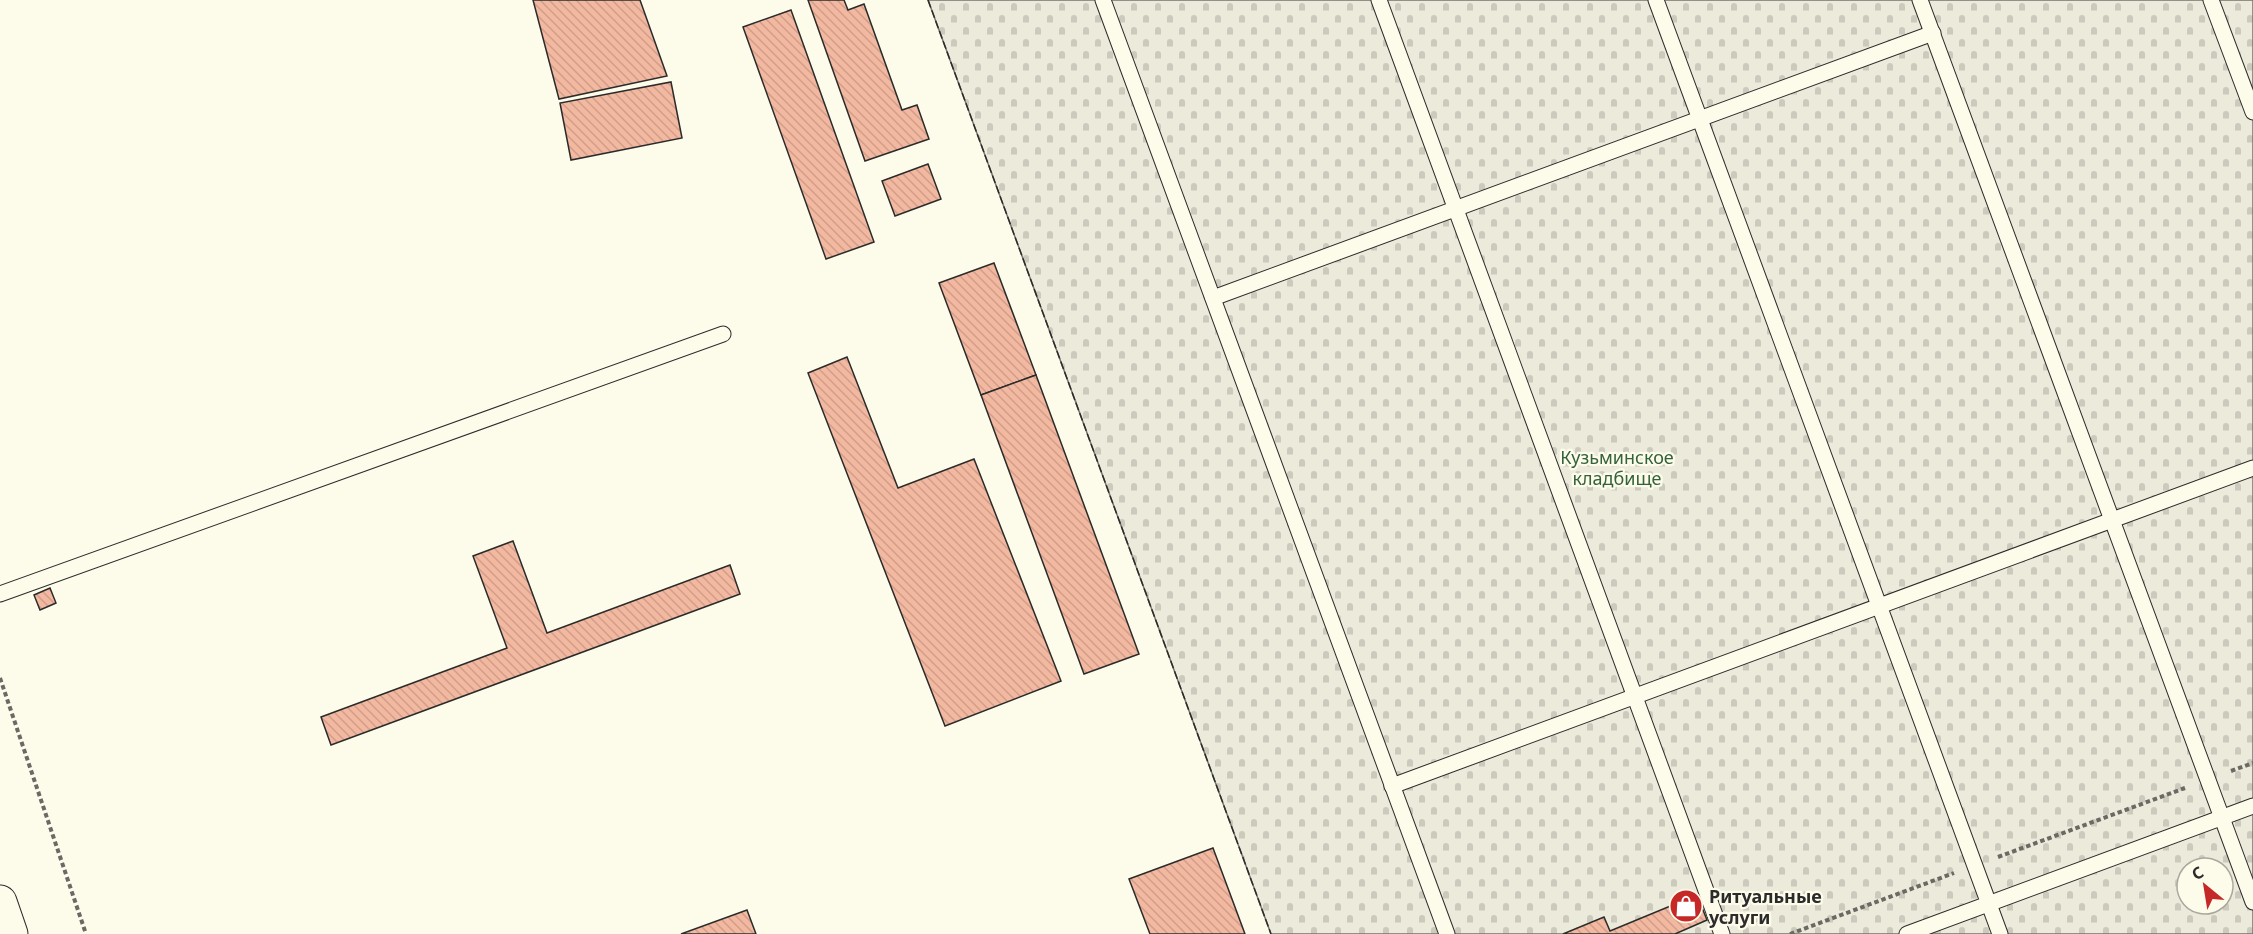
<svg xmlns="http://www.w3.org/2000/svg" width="2253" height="934" font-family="'Noto Sans',sans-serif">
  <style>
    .cemetery { fill: url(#cemetery-stones); stroke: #74746e; stroke-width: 1.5; fill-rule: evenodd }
    .building { fill: url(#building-back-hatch); stroke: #2b2b2b; stroke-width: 1.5 }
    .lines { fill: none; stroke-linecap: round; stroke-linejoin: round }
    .lane-casing { stroke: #2b2b2b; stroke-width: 17 }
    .secondary-casing { stroke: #2b2b2b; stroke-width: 35 }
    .path { stroke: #6a6964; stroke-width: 4; stroke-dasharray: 4.5 3; stroke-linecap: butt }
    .lane { stroke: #fdfbea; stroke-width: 15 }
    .secondary { stroke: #fdfbea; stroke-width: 33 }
    .fence { stroke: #2b2b2b; stroke-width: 1.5; stroke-dasharray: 8 3; stroke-linecap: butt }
    .labels { text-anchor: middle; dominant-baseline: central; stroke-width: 4.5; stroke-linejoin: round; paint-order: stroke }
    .park-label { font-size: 18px; fill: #34623c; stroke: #fdfbea }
    .poi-label { font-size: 18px; font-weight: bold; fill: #2b2b2b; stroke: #fdfbea; text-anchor: start }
  </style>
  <defs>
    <pattern id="cemetery-stones" width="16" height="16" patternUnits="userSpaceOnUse" patternTransform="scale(1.5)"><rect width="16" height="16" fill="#ecebdb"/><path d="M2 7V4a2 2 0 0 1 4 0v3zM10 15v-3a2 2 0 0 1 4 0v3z" fill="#cbcabc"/></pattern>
    <pattern id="building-back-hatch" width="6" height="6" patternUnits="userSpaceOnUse" patternTransform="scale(1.5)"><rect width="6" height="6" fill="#f2b8a0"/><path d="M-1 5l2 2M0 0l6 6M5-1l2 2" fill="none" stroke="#d09e8a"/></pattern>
  </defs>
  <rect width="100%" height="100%" fill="#fdfbea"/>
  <!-- cemetery -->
  <path class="cemetery" d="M928,0H2253V934H1271ZM2187,868H2223V904H2187Z"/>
  <!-- building -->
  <g class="building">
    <polygon points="533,0 640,0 667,76 559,99"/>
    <polygon points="808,0 844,0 848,10 864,4 902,110 917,105 929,139 865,161"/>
    <polygon points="791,10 874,242 826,259 743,27"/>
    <polygon points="671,82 682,138 571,160 560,103"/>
    <polygon points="928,164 941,199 895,216 882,181"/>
    <polygon points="994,263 1036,375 981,395 939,283"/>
    <polygon points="847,357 898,488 974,459 1061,681 945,726 808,373"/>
    <polygon points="1036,375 1139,654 1084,674 981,395"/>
    <polygon points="513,541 547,633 730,565 740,594 331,745 321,717 507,648 473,556"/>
    <polygon points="50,588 56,603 40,610 34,595"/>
    <polygon points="1213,848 1245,934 1150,934 1129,879"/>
    <polygon points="1697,895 1707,920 1675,934 1563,934 1604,917 1610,931"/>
    <polygon points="747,910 756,934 681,934"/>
  </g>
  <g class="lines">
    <!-- lane casing -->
    <g class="lane-casing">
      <g id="lane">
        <polyline points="1103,0 1447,934"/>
        <polyline points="1379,0 1722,934"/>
        <polyline points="1656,0 2000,934"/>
        <polyline points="1920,0 2253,902"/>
        <polyline points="2211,0 2253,112"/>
        <polyline points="1213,298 1933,33"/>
        <polyline points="0,594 723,334"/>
        <polyline points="1392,786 2253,468"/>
        <polyline points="1907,934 2253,806"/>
      </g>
    </g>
    <!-- secondary casing -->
    <g class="secondary-casing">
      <polyline id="secondary" points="0,902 11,934"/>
    </g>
    <!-- path -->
    <g class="path">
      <polyline points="0,678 86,934"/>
      <polyline points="2231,771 2253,763"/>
      <polyline points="1998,857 2185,788"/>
      <polyline points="1790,934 1954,873"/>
    </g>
    <!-- lane -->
    <use href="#lane" class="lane"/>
    <!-- secondary -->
    <use href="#secondary" class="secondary"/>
    <!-- fence -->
    <polyline class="fence" points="928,0 1271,934"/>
  </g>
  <!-- icons -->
  <defs>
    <g id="shop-disc" transform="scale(1.725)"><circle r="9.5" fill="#c62828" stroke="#fdfbea"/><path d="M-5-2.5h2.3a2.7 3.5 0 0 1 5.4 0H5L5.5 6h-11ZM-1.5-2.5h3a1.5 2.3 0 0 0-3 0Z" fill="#fff"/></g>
  </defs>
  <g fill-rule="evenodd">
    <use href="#shop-disc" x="1686" y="906"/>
  </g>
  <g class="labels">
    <!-- park labels -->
    <g class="park-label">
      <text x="1617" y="457">Кузьминское<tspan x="1617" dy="21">кладбище</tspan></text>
    </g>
    <!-- poi labels -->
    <g class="poi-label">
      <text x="1709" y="896">Ритуальные<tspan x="1709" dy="21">услуги</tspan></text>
    </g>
  </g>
  <!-- north arrow -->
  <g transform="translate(2205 886) rotate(330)"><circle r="28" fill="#fdfbea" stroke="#a9a89e" stroke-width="1.5"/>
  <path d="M0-4.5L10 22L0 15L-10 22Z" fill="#c62828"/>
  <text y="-9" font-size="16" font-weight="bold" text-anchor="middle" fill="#2b2b2b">С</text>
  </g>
</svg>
